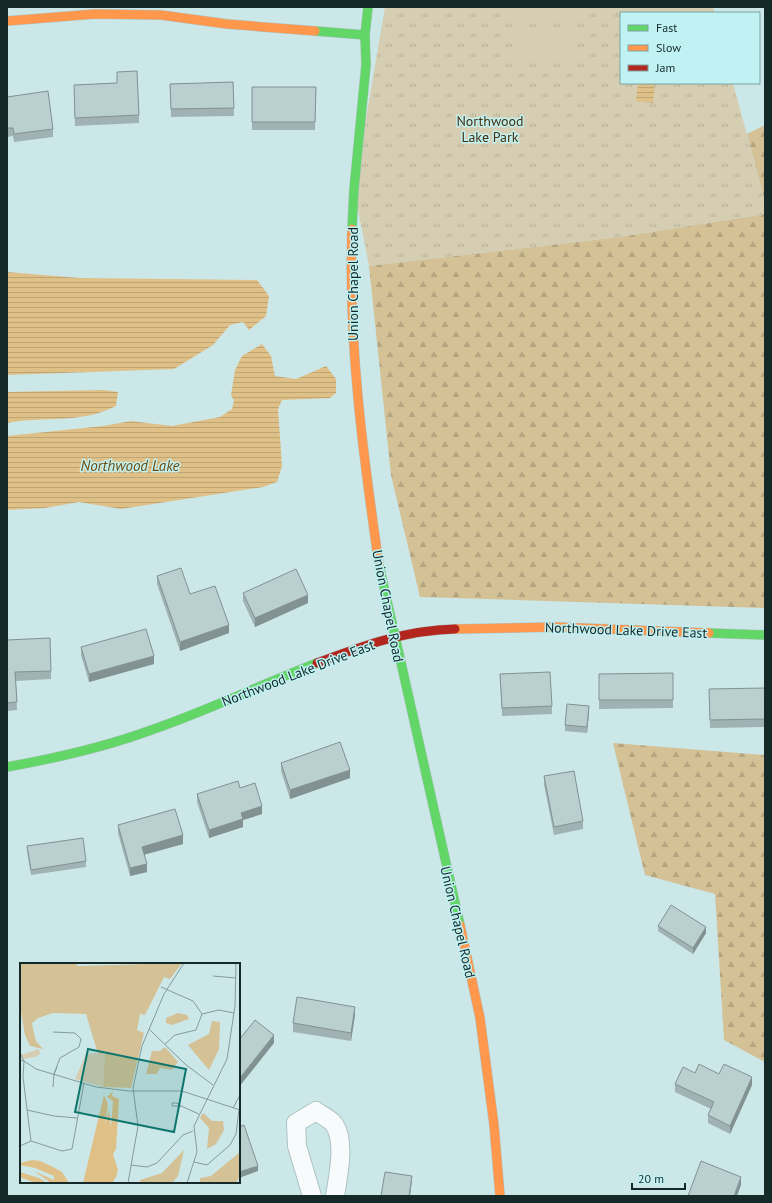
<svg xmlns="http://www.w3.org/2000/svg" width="772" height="1203" font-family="'PT Sans',sans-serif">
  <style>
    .grass { fill: url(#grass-tufts) }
    .forest { fill: url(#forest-firs) }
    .garden { fill: #d6ceb3 }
    .water { fill: url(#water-rules) }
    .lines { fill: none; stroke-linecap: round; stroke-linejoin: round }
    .street-casing { stroke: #aec3c3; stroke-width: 20 }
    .fast-casing { stroke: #aec3c3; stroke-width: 10 }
    .slow-casing { stroke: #aec3c3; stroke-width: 10 }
    .jam-casing { stroke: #aec3c3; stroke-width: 10 }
    .street { stroke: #f7fbfc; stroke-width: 18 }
    .fast { stroke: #63d668; stroke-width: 9 }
    .slow { stroke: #ff974d; stroke-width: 9 }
    .jam { stroke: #b3261e; stroke-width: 9 }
    .wall { fill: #a0b2b3 }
    .shaded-wall { fill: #829192 }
    .building { fill: #bacfd0; stroke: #829192 }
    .labels { text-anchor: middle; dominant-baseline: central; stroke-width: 3; stroke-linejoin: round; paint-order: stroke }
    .park-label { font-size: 14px; fill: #462f0c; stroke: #c1f2f3 }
    .street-label { font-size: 14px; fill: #152929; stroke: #c1f2f3 }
    .water-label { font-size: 15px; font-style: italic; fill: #704b0c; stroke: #c1f2f3 }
    .inset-road { fill: none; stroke: #839b9c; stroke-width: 1 }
    .view { fill: #0f766e; fill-opacity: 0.15; stroke: #0f766e; stroke-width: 2 }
    .inset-edge { fill: none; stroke: #152929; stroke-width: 2 }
  </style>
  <defs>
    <pattern id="grass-tufts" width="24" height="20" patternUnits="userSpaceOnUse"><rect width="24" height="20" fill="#d6ceb3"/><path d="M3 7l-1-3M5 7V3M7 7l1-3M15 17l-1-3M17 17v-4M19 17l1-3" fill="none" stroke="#b7b19a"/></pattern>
    <pattern id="forest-firs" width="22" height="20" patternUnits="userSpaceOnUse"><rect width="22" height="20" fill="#d4c196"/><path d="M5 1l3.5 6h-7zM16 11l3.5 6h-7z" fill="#b5a681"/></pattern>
    <pattern id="water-rules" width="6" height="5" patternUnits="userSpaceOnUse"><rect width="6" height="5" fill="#dfc087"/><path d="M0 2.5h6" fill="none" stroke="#bea575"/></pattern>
  </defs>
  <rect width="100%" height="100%" fill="#cce7e8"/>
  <!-- grass -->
  <polygon class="grass" points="385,7 713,7 715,13 621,13 621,83 733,83 765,202 765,214 620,237 369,266 354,189"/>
  <!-- forest -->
  <g class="forest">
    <polygon points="765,125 765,202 747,134"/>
    <polygon points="765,214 765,608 420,597 391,475 369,266 620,237"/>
    <polygon points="613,743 765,755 765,1062 724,1040 715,894 645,875"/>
  </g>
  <!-- garden -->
  <g class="garden">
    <polygon points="513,7 576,7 577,22 513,24"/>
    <polygon points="577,31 578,61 514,63 513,33"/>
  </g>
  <!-- water -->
  <g class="water">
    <polygon points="638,83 655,83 653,103 636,101"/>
    <polygon points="7,272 80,278 257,280 269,296 266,316 249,330 243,322 230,325 213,345 174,369 7,375"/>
    <polygon points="262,344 271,356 275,376 296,379 326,366 336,379 336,393 330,398 282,400 278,409 282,466 277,482 263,487 121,509 79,502 45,508 7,510 7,436 103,426 131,421 172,426 220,417 232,409 234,401 231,395 235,370 242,356"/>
    <path d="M103,390L118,392L116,406C82,424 43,416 7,423V392Z"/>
  </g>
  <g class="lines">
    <!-- street casing -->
    <g class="street-casing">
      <path id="street" d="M312,1196L297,1146L296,1123L316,1111C321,1115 330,1119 334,1124C346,1141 338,1177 335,1196"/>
    </g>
    <!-- fast casing -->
    <g class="fast-casing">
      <g id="fast">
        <polyline points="315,31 365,35"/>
        <polyline points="352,229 354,189 366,65 365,35 368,7"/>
        <polyline points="379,565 460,925"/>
        <polyline points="709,633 765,635"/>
        <path d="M7,767C57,758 106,747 154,729C209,710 263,684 317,663"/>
      </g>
    </g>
    <!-- slow casing -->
    <g class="slow-casing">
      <g id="slow">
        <polyline points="7,21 95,14 161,15 227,24 315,31"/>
        <path d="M352,229C348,342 363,454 379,565"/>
        <polyline points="455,629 556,627 709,633"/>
        <polyline points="460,925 480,1018 494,1125 500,1196"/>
      </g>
    </g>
    <!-- jam casing -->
    <g class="jam-casing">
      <path id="jam" d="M317,663C362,646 406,630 455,629"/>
    </g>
    <!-- street -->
    <use href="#street" class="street"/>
    <!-- fast -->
    <use href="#fast" class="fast"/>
    <!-- slow -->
    <use href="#slow" class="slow"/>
    <!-- jam -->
    <use href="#jam" class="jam"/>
  </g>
  <!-- wall -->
  <g class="wall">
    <polygon points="117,72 139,115 139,123 75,126 74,85 117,83"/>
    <polygon points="233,82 234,116 171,117 170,84"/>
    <polygon points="252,87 316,87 315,130 252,130"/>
    <polygon points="7,97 53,129 53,137 14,142 13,136 7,137"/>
    <polygon points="157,576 190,594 229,633 180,651 157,584"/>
    <polygon points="243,593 308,603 255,627 243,601"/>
    <polygon points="7,640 51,671 51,679 16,681 17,710 7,711"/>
    <polygon points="81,647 154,664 89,682 81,655"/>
    <polygon points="673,673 673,708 599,709 599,674"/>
    <polygon points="500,674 552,706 552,714 502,716"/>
    <polygon points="765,688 765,727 710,728 709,697"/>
    <polygon points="589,712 587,733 565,731 565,725"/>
    <polygon points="281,763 350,778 290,799 281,771"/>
    <polygon points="544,776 583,821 583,829 554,835 544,785"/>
    <polygon points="240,788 262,814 243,820 243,827 209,838 197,802 197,794"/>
    <polygon points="118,825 183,844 144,855 147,872 130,876 118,833"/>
    <polygon points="27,846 86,861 86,867 31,875 27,851"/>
    <polygon points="658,926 706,933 693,954 658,931"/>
    <polygon points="355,1015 351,1041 293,1032 293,1023"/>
    <polygon points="695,1073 752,1085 730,1134 708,1123 708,1115 711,1109 675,1092 675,1084"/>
  </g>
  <!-- shaded-wall -->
  <g class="shaded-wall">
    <polygon points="308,595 308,603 255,627 255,618"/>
    <polygon points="229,625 229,633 180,651 180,642"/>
    <polygon points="154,656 154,664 89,682 89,674"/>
    <polygon points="589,706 589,712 587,733 587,727"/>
    <polygon points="350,770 350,778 290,799 290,790"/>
    <polygon points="262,806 262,814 243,820 243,827 209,838 209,830 241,813"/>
    <polygon points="183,835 183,844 142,855 142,847"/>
    <polygon points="147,864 147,872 130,876 130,868"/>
    <polygon points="706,927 706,933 693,954 693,948"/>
    <polygon points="355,1007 355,1015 351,1041 351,1033"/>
    <polygon points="274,1035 274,1043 239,1087 239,1079"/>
    <polygon points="752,1077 752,1085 730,1134 730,1126"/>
    <polygon points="258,1166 258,1171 239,1178 239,1172"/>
    <polygon points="412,1176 412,1181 410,1196 409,1196"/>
    <polygon points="741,1177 741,1185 737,1196 734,1196"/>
  </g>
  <!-- building -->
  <g class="building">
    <polygon points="137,71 139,115 75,118 74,85 117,83 117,72"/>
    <polygon points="233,82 234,108 171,109 170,84"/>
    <polygon points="252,87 316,87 315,122 252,122"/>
    <polygon points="48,91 53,129 14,134 13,128 7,128 7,97"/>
    <polygon points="181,568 190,594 215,586 229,625 180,642 157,576"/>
    <polygon points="296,569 308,595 255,618 243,593"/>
    <polygon points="146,629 154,656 89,674 81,647"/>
    <polygon points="50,638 51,671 15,672 17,702 7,703 7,640"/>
    <polygon points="550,672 552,706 502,708 500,674"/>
    <polygon points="673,673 673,700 599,700 599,674"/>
    <polygon points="765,688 765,719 710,720 709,689"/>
    <polygon points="567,704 589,706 587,727 565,725"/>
    <polygon points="340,742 350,770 290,790 281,763"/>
    <polygon points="574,771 583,821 554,827 544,776"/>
    <polygon points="238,781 240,788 255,783 262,806 241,813 243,819 209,830 197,794"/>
    <polygon points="175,809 183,835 142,847 147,864 130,868 118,825"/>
    <polygon points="83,838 86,861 31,870 27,846"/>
    <polygon points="671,905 706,927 693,948 658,926"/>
    <polygon points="297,997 355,1007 351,1033 293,1023"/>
    <polygon points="255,1020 274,1035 239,1079 239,1040"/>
    <polygon points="699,1064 719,1074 724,1064 752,1077 730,1126 708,1115 714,1102 675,1084 683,1067 695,1073"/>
    <polygon points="244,1125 258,1166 239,1172 239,1127"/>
    <polygon points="701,1161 741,1177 734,1196 688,1196"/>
    <polygon points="385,1172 412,1176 409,1196 381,1196"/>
  </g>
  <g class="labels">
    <!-- park labels -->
    <g class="park-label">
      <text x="490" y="121">Northwood<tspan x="490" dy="16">Lake Park</tspan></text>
    </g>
    <!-- street labels -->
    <g class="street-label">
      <text transform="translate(353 284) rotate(-90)">Union Chapel Road</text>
      <text transform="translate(388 606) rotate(79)">Union Chapel Road</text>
      <text transform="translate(626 630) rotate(2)">Northwood Lake Drive East</text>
      <text transform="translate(298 673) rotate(-21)">Northwood Lake Drive East</text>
      <text transform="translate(458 922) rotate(77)">Union Chapel Road</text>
    </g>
    <!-- water labels -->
    <g class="water-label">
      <text x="130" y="465">Northwood Lake</text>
    </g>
  </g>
  <!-- overview -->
  <g transform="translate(20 963)">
    <rect width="220" height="220" fill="#cce7e8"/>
    <path d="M85,90L83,124L55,116L66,91Z" fill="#d6ceb3"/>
    <path d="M0,0H55L58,3L162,0L150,16L144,14L125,52L120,51L117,67L124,70L111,125L83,124L85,90L78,91L66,51L33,50L18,55L12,60L13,66L16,78L23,86L10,83L5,72L0,43ZM158,50L167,52L169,56L152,62L146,60V55ZM192,58L200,59L199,86L189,107L168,82L189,71ZM145,84L158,99L152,107L140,105L137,111H126L132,88H140ZM183,150L192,158H203L204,167L196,181L187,186L189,165L180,155ZM164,187L158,213L152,220H120V217L142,210ZM220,189V213L216,220H180V215L191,213Z" fill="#d4c196"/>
    <path d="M19,86L20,91L15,94L3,96L1,92Z" fill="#d6ceb3"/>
    <path d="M93,128L92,133L99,136L96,186L93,191L98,207L96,214L92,220H63L84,132L88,141L85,163L89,146L91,164L93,138L87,134ZM12,197L20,198L33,204L42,209L49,220H31L14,208L34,217V213L15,205L0,202V200ZM0,209L19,215L27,220H15L0,214Z" fill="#dfc087"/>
    <path class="inset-road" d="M193,13L216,15M141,24L173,38L182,51L176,67L155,72L145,81M182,51L199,47L214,50M129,66L165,101L193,122M33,69L55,70L61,76L59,84L40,95L34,111L37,104M0,90L4,98L16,106L76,124L109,128H162L220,147M0,97L4,98L3,114L11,178M33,124L34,111M156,140L159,141L161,143H152V140ZM161,143L179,151M213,145L220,132M7,147L34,153L57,155M0,183L11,178L42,188L52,186L64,120M174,199L187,202L210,182L216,171L219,147M111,202L127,204L137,200L163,172L173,168M108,220L118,163L113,125L122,83L144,31L164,0M167,220L177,189L174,163L207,96L215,43L216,0"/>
    <path class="view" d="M68,86L166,106L154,169L55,149Z"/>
    <rect width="220" height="220" class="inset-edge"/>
  </g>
  <!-- border -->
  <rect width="772" height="1203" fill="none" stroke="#152929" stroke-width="16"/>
  <!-- legend -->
  <rect x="620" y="12" width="140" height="72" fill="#c1f2f3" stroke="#7ca2a2"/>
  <rect x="628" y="25" width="20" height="6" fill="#63d668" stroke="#7ca2a2"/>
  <text x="656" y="32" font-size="12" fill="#152929">Fast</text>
  <rect x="628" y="45" width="20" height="6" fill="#ff974d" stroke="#7ca2a2"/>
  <text x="656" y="52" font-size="12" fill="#152929">Slow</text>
  <rect x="628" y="65" width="20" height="6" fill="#b3261e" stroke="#7ca2a2"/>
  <text x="656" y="72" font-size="12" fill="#152929">Jam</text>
  <!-- scale -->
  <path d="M632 1183v6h53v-6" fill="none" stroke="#152929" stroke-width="2"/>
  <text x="638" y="1183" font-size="12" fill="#152929" stroke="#c1f2f3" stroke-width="3" paint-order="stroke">20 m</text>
</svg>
